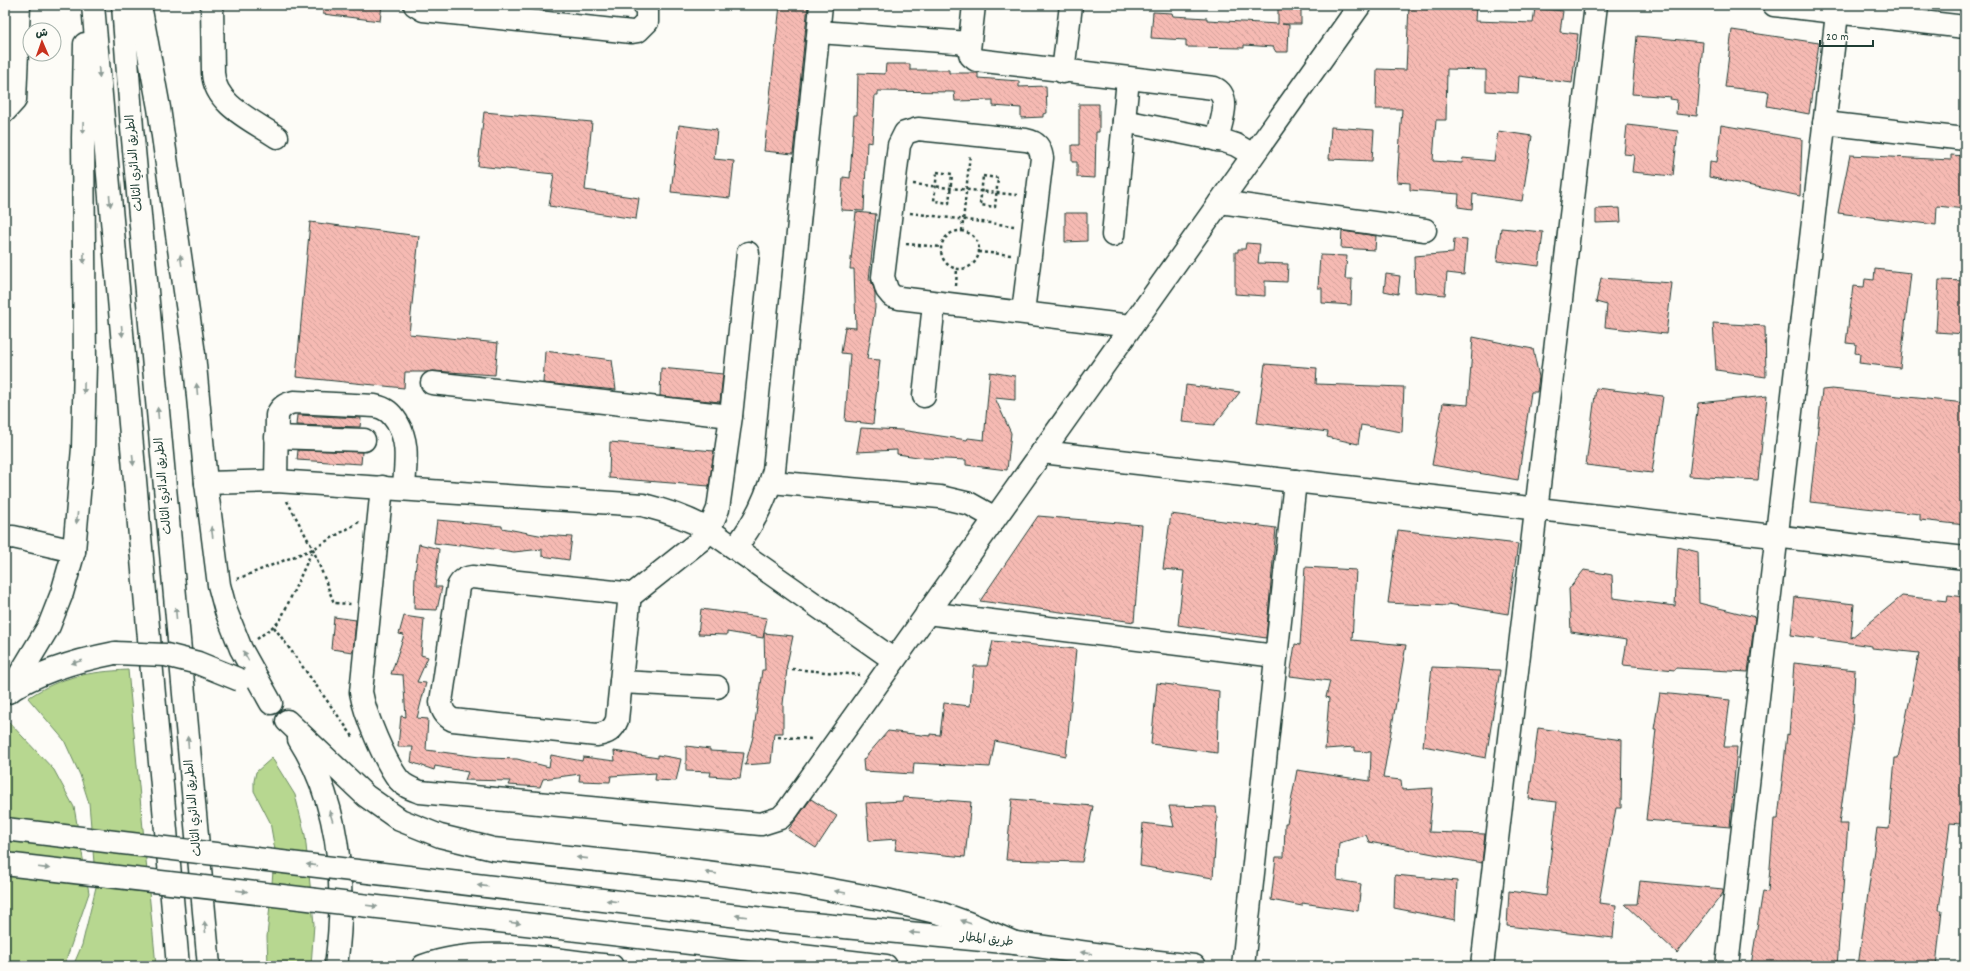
<svg xmlns="http://www.w3.org/2000/svg" width="1970" height="971" font-family="Dekko,'Playpen Sans Arabic',sans-serif">
  <style>
    .grass { fill: #b7d790; stroke: #6b8a62 }
    .building { fill: url(#building-back-hatch); stroke: #1f3d34 }
    .lines { fill: none; stroke-linecap: round; stroke-linejoin: round }
    .minor-casing { stroke: #1f3d34; stroke-width: 25 }
    .highway-casing { stroke: #1f3d34; stroke-width: 25 }
    .path { stroke: #1f3d34; stroke-width: 2.5; stroke-dasharray: 3 3; stroke-linecap: butt }
    .minor { stroke: #fdfcf7; stroke-width: 22 }
    .highway { stroke: #fdfcf7; stroke-width: 22 }
    .highway-bridge-casing { stroke: #1f3d34; stroke-width: 25; stroke-linecap: butt }
    .highway-bridge { stroke: #fdfcf7; stroke-width: 22 }
    .oneway { fill: #8e9c96 }
    .labels { text-anchor: middle; dominant-baseline: central; stroke-width: 3.5; stroke-linejoin: round; paint-order: stroke }
    .street-label { font-size: 12px; fill: #1f3d34; stroke: #fdfcf7 }
  </style>
  <defs>
    <pattern id="building-back-hatch" width="6" height="6" patternUnits="userSpaceOnUse"><rect width="6" height="6" fill="#f6bab3"/><path d="M-1 5l2 2M0 0l6 6M5-1l2 2" fill="none" stroke="#d2a19b"/></pattern>
  </defs>
  <rect width="100%" height="100%" fill="#fdfcf7"/>
  <filter id="ink" filterUnits="userSpaceOnUse"><feTurbulence type="fractalNoise" baseFrequency=".025" numOctaves="2"/><feDisplacementMap in="SourceGraphic" scale="8" xChannelSelector="R" yChannelSelector="G"/><feConvolveMatrix kernelMatrix="1 2 1 2 8 2 1 2 1" color-interpolation-filters="sRGB"/></filter>
  <g filter="url(#ink)">
    <!-- grass -->
    <g class="grass">
      <path d="M128,670L156,966H73L82,945L96,887L89,803L80,775L64,740L28,698C61,676 89,672 128,670Z"/>
      <polygon points="7,720 54,770 74,807 89,893 64,966 5,966 5,722"/>
      <polygon points="272,758 295,795 305,835 314,924 311,966 268,966 267,937 275,850 270,822 254,791 254,781 256,772"/>
    </g>
    <!-- building -->
    <g class="building">
      <polygon points="323,5 382,5 380,21 323,14"/>
      <polygon points="780,5 808,5 793,154 764,151"/>
      <polygon points="1278,5 1301,5 1301,24 1282,24 1289,25 1288,52 1276,52 1273,47 1244,45 1244,48 1186,47 1186,40 1151,38 1153,12 1172,13 1173,16 1207,18 1207,20 1278,24"/>
      <polygon points="1444,5 1476,5 1475,21 1533,23 1535,8 1563,11 1560,32 1578,34 1572,83 1519,76 1518,93 1486,91 1486,70 1447,69 1446,120 1436,120 1433,161 1462,163 1463,158 1494,161 1498,131 1532,136 1522,201 1473,194 1472,209 1458,207 1459,194 1410,190 1410,183 1397,182 1402,109 1376,109 1377,69 1406,70 1409,6 1429,7 1444,7"/>
      <polygon points="1732,30 1819,43 1809,114 1767,106 1769,92 1725,87"/>
      <polygon points="1637,36 1703,42 1697,116 1676,114 1677,100 1670,99 1671,97 1632,94"/>
      <polygon points="886,64 910,64 910,70 949,70 949,73 978,73 978,78 1019,81 1019,87 1046,86 1047,113 1043,114 1043,117 1021,118 1021,108 993,106 993,100 955,101 954,92 878,91 878,95 875,95 872,143 867,142 864,211 841,210 843,177 850,178 854,115 857,115 858,73 885,74"/>
      <polygon points="1079,104 1099,104 1099,132 1096,132 1095,178 1077,177 1077,162 1072,162 1072,145 1079,145"/>
      <polygon points="484,112 592,122 585,190 639,198 636,219 549,206 554,174 478,166"/>
      <polygon points="679,125 717,130 714,159 734,161 730,198 671,192"/>
      <polygon points="1627,125 1678,131 1673,176 1632,172 1634,155 1624,154"/>
      <polygon points="1721,125 1802,139 1800,196 1709,177 1710,161 1717,162"/>
      <polygon points="1331,127 1374,130 1372,161 1329,159"/>
      <polygon points="1850,155 1951,160 1951,155 1965,156 1965,209 1937,206 1936,225 1838,213"/>
      <polygon points="1620,208 1621,222 1596,223 1596,209"/>
      <polygon points="856,212 876,214 869,280 871,280 875,292 875,308 867,359 880,360 873,424 845,421 850,354 841,353 845,327 856,328 854,269 850,269"/>
      <polygon points="1065,213 1087,213 1087,241 1065,242"/>
      <polygon points="310,222 419,236 409,334 498,343 495,375 433,371 426,372 405,372 404,388 296,377"/>
      <polygon points="1501,228 1543,232 1539,266 1497,261"/>
      <polygon points="1342,231 1376,236 1375,250 1341,248"/>
      <polygon points="1454,239 1467,240 1464,275 1447,273 1445,295 1415,292 1414,256 1453,253"/>
      <polygon points="1246,243 1260,244 1258,263 1288,264 1287,282 1265,281 1265,296 1235,294 1235,252 1238,252 1238,249 1245,249"/>
      <polygon points="1320,255 1347,256 1345,279 1352,279 1351,305 1322,303 1322,288 1318,288"/>
      <polygon points="1875,269 1911,273 1900,368 1859,363 1860,354 1855,353 1856,344 1846,343 1853,286 1864,287 1865,279 1874,280"/>
      <polygon points="1386,274 1400,276 1398,294 1384,291"/>
      <polygon points="1601,278 1672,283 1666,334 1605,327 1607,305 1596,302"/>
      <polygon points="1939,280 1965,281 1965,334 1936,332"/>
      <polygon points="1713,323 1765,326 1766,377 1716,370"/>
      <polygon points="1473,337 1533,349 1539,377 1537,392 1531,392 1518,480 1432,465 1443,403 1468,405"/>
      <polygon points="545,351 612,360 616,390 543,383"/>
      <polygon points="1265,364 1317,368 1316,384 1404,387 1402,432 1361,425 1358,444 1327,437 1328,432 1257,423"/>
      <polygon points="661,368 723,374 720,402 660,396"/>
      <polygon points="990,372 1015,376 1015,400 995,398 1011,433 1007,470 966,465 966,460 925,458 897,454 897,450 857,452 861,428 901,430 967,440 968,438 984,440"/>
      <polygon points="1186,385 1240,392 1214,425 1182,422"/>
      <polygon points="1596,388 1663,396 1652,473 1586,465"/>
      <polygon points="1832,389 1965,403 1965,525 1920,520 1920,514 1810,502 1822,390"/>
      <polygon points="1767,396 1758,480 1689,476 1698,403"/>
      <polygon points="297,415 361,418 360,427 296,425"/>
      <polygon points="610,442 714,451 709,486 609,478"/>
      <polygon points="298,450 362,452 361,464 297,460"/>
      <polygon points="1171,514 1276,528 1266,638 1178,625 1184,571 1163,569"/>
      <polygon points="1038,516 1142,525 1134,622 980,601"/>
      <polygon points="437,520 502,526 502,528 544,536 544,535 572,537 569,560 542,556 542,549 514,552 459,544 459,546 434,543"/>
      <polygon points="1398,530 1518,544 1508,614 1448,604 1448,606 1388,603"/>
      <polygon points="419,544 439,549 435,587 442,587 437,610 414,609 415,573"/>
      <polygon points="1678,547 1698,552 1699,603 1755,617 1748,672 1676,668 1675,670 1623,665 1627,640 1571,632 1569,589 1584,570 1612,575 1613,598 1675,606"/>
      <polygon points="1305,567 1356,570 1352,640 1406,645 1383,778 1401,780 1402,790 1433,788 1429,832 1485,834 1482,863 1369,842 1366,835 1339,843 1337,880 1361,884 1358,911 1302,903 1302,906 1271,900 1276,857 1284,857 1285,823 1287,823 1297,770 1370,781 1371,752 1355,751 1355,747 1325,749 1329,698 1326,697 1330,681 1290,676 1295,644 1300,645"/>
      <polygon points="1948,595 1965,597 1965,773 1960,824 1950,823 1939,910 1942,910 1936,966 1858,966 1877,828 1889,829 1895,758 1898,758 1919,653 1872,648 1872,646 1791,635 1795,597 1854,604 1851,638 1902,596 1947,601"/>
      <polygon points="701,609 767,618 763,638 727,632 727,635 698,634"/>
      <polygon points="404,616 424,619 421,655 428,657 417,682 426,683 417,718 428,719 426,750 487,758 517,759 549,767 551,755 582,761 583,757 615,761 614,751 658,758 658,755 681,759 676,781 655,780 656,773 611,776 610,782 579,781 580,774 543,779 540,787 508,785 510,781 465,780 468,772 435,766 434,770 411,762 413,747 398,747 401,716 406,717 403,675 391,674 404,635 399,634"/>
      <polygon points="334,617 356,620 353,652 331,649"/>
      <polygon points="764,633 793,636 786,669 787,669 783,704 783,733 774,733 771,763 745,765 753,737 762,670 765,670"/>
      <polygon points="993,641 1076,649 1066,756 995,741 990,767 914,763 913,774 864,771 863,760 888,731 930,736 930,734 940,735 944,703 970,706 974,666 987,666"/>
      <polygon points="1794,663 1855,670 1852,729 1839,824 1848,824 1837,966 1751,965 1763,891 1768,892 1774,819 1778,819 1787,734 1789,735"/>
      <polygon points="1432,667 1500,670 1486,758 1423,746"/>
      <polygon points="1157,683 1219,691 1217,753 1151,744"/>
      <polygon points="1660,693 1730,700 1724,747 1737,747 1730,827 1646,820 1656,729 1654,729"/>
      <polygon points="1538,728 1622,740 1621,808 1616,808 1599,903 1616,905 1613,938 1507,926 1509,891 1546,896 1557,802 1529,799"/>
      <polygon points="686,746 710,749 710,751 744,753 740,778 710,776 711,772 686,771"/>
      <polygon points="903,797 971,802 965,857 895,850 897,839 869,841 866,803 902,801"/>
      <polygon points="811,799 837,816 816,848 788,830"/>
      <polygon points="1012,799 1093,806 1082,862 1006,860"/>
      <polygon points="1169,806 1216,807 1217,818 1213,878 1140,866 1143,823 1174,827"/>
      <polygon points="1395,875 1457,881 1455,920 1394,908"/>
      <polygon points="1640,881 1723,889 1723,893 1677,953 1625,904 1637,904"/>
    </g>
    <g class="lines">
      <!-- minor casing -->
      <g class="minor-casing">
        <g id="minor">
          <path d="M212,5L213,73C215,105 252,120 277,137"/>
          <polyline points="415,5 423,10 632,32 638,31 647,22 647,9 644,5"/>
          <path d="M974,5L969,50L971,56L976,60L1214,88C1233,96 1220,124 1217,140"/>
          <polyline points="1774,5 1965,27"/>
          <polyline points="819,32 969,43"/>
          <polyline points="1063,72 1071,5"/>
          <polyline points="5,111 15,100 19,5"/>
          <polyline points="1124,121 1224,141 1236,145 1253,155"/>
          <polyline points="1824,123 1965,139"/>
          <polyline points="1220,202 1425,230"/>
          <polyline points="1113,235 1128,79"/>
          <path d="M1023,312L1042,158C1040,147 1037,142 1026,140L918,129L905,133L899,145L883,277L887,290L892,296L899,298L1131,326"/>
          <polyline points="432,383 731,416"/>
          <polyline points="924,396 934,304"/>
          <polyline points="276,437 364,440"/>
          <polyline points="1042,452 1965,558"/>
          <path d="M276,481L277,415C281,407 285,404 294,402L375,406C386,408 391,413 397,422C410,444 405,464 404,488"/>
          <polyline points="771,482 940,497 970,504 995,518"/>
          <path d="M206,483L276,481L643,505C667,511 688,518 709,530L894,660"/>
          <path d="M382,487L361,692C365,715 385,762 399,780C405,787 412,789 420,792L761,824L780,818L787,811L1360,5"/>
          <polyline points="5,538 13,537 74,551"/>
          <path d="M735,548C754,524 766,500 774,470L821,5"/>
          <path d="M472,577L624,593L628,598L629,603L617,720C613,730 608,733 597,735L453,720C445,716 442,711 441,702L458,587C461,580 465,578 472,577Z"/>
          <polyline points="628,598 701,540 709,530 718,509 731,416 748,253"/>
          <polyline points="927,613 1276,656"/>
          <polyline points="621,682 717,687"/>
          <polyline points="1243,966 1295,481"/>
          <polyline points="1482,966 1596,5"/>
          <polyline points="1727,966 1838,5"/>
        </g>
      </g>
      <!-- highway casing -->
      <g class="highway-casing">
        <g id="highway">
          <polyline points="93,5 178,966"/>
          <polyline points="123,5 132,128 209,966"/>
          <polyline points="140,5 159,108 194,354 206,483 219,585 226,611 241,649 271,703"/>
          <polyline points="10,691 49,626 62,593 74,551 83,448 85,363 83,138 85,44"/>
          <path d="M8,692C39,671 79,660 115,653"/>
          <polyline points="287,721 366,796 400,820 440,836 493,849 682,869 799,884 886,900 940,913 968,923 1015,943"/>
          <path d="M299,739C342,807 346,889 336,966"/>
          <polyline points="780,921 1015,943 1124,958 1194,966"/>
          <polyline points="776,953 886,966"/>
          <path d="M423,966C483,944 551,960 612,966"/>
        </g>
      </g>
      <!-- path -->
      <g class="path">
        <polygon points="937,172 952,174 949,203 934,201"/>
        <polygon points="983,176 998,178 995,207 980,205"/>
        <polyline points="913,184 1017,195"/>
        <polyline points="910,213 1014,226"/>
        <polyline points="962,231 970,154"/>
        <circle cx="960" cy="250" r="19"/>
        <polyline points="906,244 941,247"/>
        <polyline points="978,252 1012,255"/>
        <polyline points="956,286 957,268"/>
        <polyline points="287,501 313,549 334,603 351,604"/>
        <polyline points="237,579 313,549 359,522"/>
        <polyline points="274,627 354,738"/>
        <polyline points="257,639 280,621 313,549"/>
        <polyline points="792,669 860,675"/>
        <polyline points="778,737 813,739"/>
      </g>
      <!-- minor -->
      <use href="#minor" class="minor"/>
      <!-- highway -->
      <use href="#highway" class="highway"/>
      <!-- highway-bridge casing -->
      <g class="highway-bridge-casing">
        <g id="highway-bridge">
          <polyline points="115,653 166,655 198,663 240,680"/>
          <polyline points="5,829 780,921"/>
          <polyline points="5,864 776,953"/>
        </g>
      </g>
      <!-- highway-bridge -->
      <use href="#highway-bridge" class="highway-bridge"/>
    </g>
    <!-- one-way arrows -->
    <defs><path id="oneway-solid" d="M-6-.8H1V-3.2L6.5 0L1 3.2V.8H-6Z"/></defs>
    <g class="oneway">
      <use href="#oneway-solid" transform="translate(99 72) rotate(85)"/>
      <use href="#oneway-solid" transform="translate(83 128) rotate(91)"/>
      <use href="#oneway-solid" transform="translate(110 201) rotate(85)"/>
      <use href="#oneway-solid" transform="translate(84 258) rotate(89)"/>
      <use href="#oneway-solid" transform="translate(181 260) rotate(-98)"/>
      <use href="#oneway-solid" transform="translate(122 331) rotate(85)"/>
      <use href="#oneway-solid" transform="translate(84 388) rotate(91)"/>
      <use href="#oneway-solid" transform="translate(197 389) rotate(-95)"/>
      <use href="#oneway-solid" transform="translate(158 413) rotate(-95)"/>
      <use href="#oneway-solid" transform="translate(133 460) rotate(85)"/>
      <use href="#oneway-solid" transform="translate(77 518) rotate(96)"/>
      <use href="#oneway-solid" transform="translate(212 532) rotate(-98)"/>
      <use href="#oneway-solid" transform="translate(176 613) rotate(-95)"/>
      <use href="#oneway-solid" transform="translate(246 656) rotate(-119)"/>
      <use href="#oneway-solid" transform="translate(77 662) rotate(164)"/>
      <use href="#oneway-solid" transform="translate(188 742) rotate(-95)"/>
      <use href="#oneway-solid" transform="translate(331 816) rotate(-107)"/>
      <use href="#oneway-solid" transform="translate(582 858) rotate(-174)"/>
      <use href="#oneway-solid" transform="translate(312 865) rotate(-173)"/>
      <use href="#oneway-solid" transform="translate(44 868) rotate(7)"/>
      <use href="#oneway-solid" transform="translate(711 873) rotate(-172)"/>
      <use href="#oneway-solid" transform="translate(483 886) rotate(-173)"/>
      <use href="#oneway-solid" transform="translate(242 891) rotate(7)"/>
      <use href="#oneway-solid" transform="translate(840 892) rotate(-170)"/>
      <use href="#oneway-solid" transform="translate(612 901) rotate(-173)"/>
      <use href="#oneway-solid" transform="translate(372 906) rotate(7)"/>
      <use href="#oneway-solid" transform="translate(741 916) rotate(-173)"/>
      <use href="#oneway-solid" transform="translate(966 922) rotate(-160)"/>
      <use href="#oneway-solid" transform="translate(515 923) rotate(7)"/>
      <use href="#oneway-solid" transform="translate(205 927) rotate(-95)"/>
      <use href="#oneway-solid" transform="translate(915 933) rotate(-175)"/>
      <use href="#oneway-solid" transform="translate(1086 953) rotate(-172)"/>
    </g>
  </g>
  <g class="labels">
    <!-- street labels -->
    <g class="street-label">
      <text transform="translate(135 163) rotate(-95)">الطريق الدائري الثالث</text>
      <text transform="translate(164 486) rotate(-95)">الطريق الدائري الثالث</text>
      <text transform="translate(194 808) rotate(-95)">الطريق الدائري الثالث</text>
      <text transform="translate(987 940) rotate(6)">طريق المطار</text>
    </g>
  </g>
  <!-- margin -->
  <rect width="1970" height="971" fill="none" stroke="#fdfcf7" stroke-width="20"/>
  <rect x="10" y="10" width="1950" height="951" fill="none" stroke="#1f3d34" stroke-width="1.5" filter="url(#ink)"/>
  <!-- north arrow -->
  <g transform="translate(42 42) rotate(358)"><circle r="19" fill="#fdfcf7" stroke="#a4b0a9"/>
  <path d="M0-3L7 15L0 10L-7 15Z" fill="#c8321e"/>
  <text y="-6" font-size="11" font-weight="bold" text-anchor="middle" fill="#1f3d34">ش</text>
  </g>
  <!-- scale -->
  <path d="M1820 40v6h53v-6" fill="none" stroke="#1f3d34" stroke-width="2"/>
  <text x="1826" y="40" font-size="12" fill="#1f3d34" stroke="#fdfcf7" stroke-width="3" paint-order="stroke">20 m</text>
</svg>
